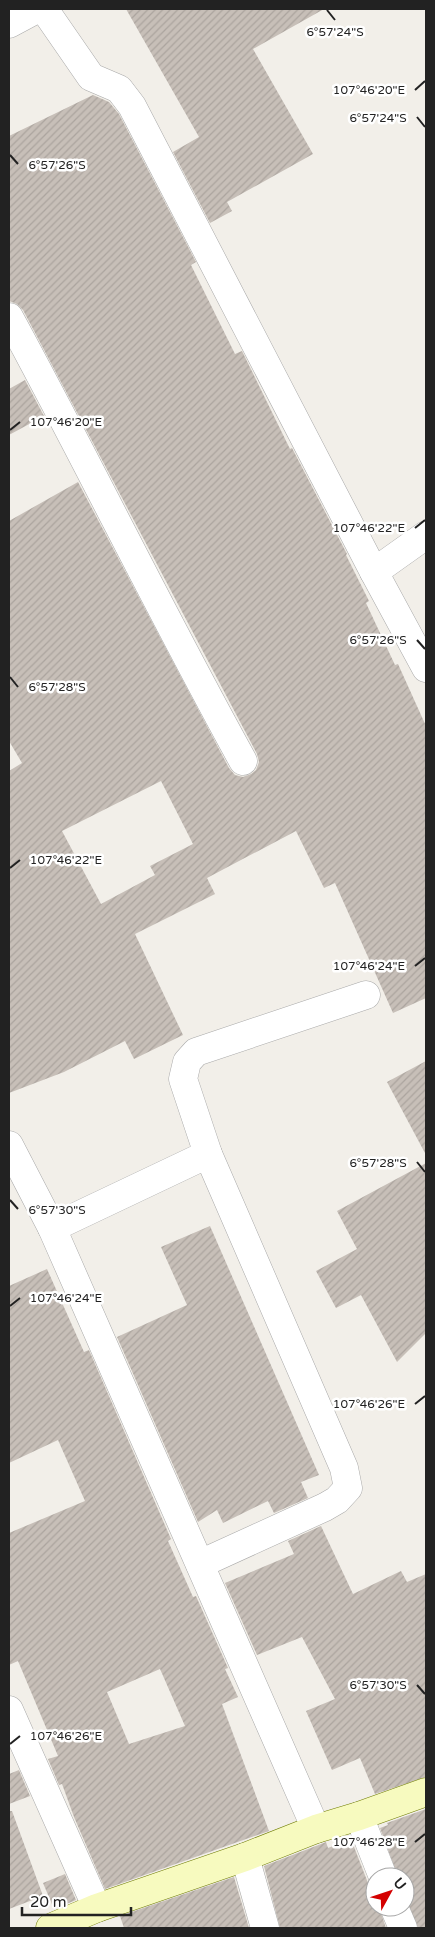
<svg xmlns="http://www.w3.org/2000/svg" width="435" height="1937" font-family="'Varela Round',sans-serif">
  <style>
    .building { fill: url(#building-hatch); fill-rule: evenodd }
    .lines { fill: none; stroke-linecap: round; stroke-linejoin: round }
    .street-casing { stroke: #a9a9a9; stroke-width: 29 }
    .secondary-casing { stroke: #707d05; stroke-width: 29 }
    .street { stroke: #fff; stroke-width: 28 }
    .secondary { stroke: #f7fabf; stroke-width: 28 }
    .ticks { fill: none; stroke: #222; stroke-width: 2 }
    .ticks-label { font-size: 12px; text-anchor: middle; fill: #222; stroke: #fff; stroke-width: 5; stroke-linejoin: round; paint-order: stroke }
  </style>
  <defs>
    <pattern id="building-hatch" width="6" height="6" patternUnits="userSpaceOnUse" patternTransform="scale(1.25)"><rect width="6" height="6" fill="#c7bfb8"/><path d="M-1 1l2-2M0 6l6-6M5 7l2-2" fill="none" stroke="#aba49e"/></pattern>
  </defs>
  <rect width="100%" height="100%" fill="#f2efe9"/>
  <!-- building -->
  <g class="building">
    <polygon points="126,9 324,9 253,49 313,154 227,202 232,211 210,223 173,152 199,137"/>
    <path d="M93,95L109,102L119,114L196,262L191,265L235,354L242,351L290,449L292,448L347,554L346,555L369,601L366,603L395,665L398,664L426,726V998L393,1013L335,883L324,888L296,831L207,878L215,894L135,934L183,1035L134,1059L125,1041L64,1072L9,1093V771L22,763L9,741V521L78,482L229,768L235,775L243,777L251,774L256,770L259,762L257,754L23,310L17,304L9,301V136ZM161,781L193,844L150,866L155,875L101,904L62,831Z"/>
    <polygon points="25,380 44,416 9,435 9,389"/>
    <polygon points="426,1061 426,1155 387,1082"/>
    <polygon points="426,1163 426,1333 397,1362 361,1295 336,1308 316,1271 357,1249 337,1211"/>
    <polygon points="210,1226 319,1475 301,1482 308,1498 274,1513 268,1501 223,1523 217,1510 198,1522 117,1337 187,1305 161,1247"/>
    <path d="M47,1269L84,1352L89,1350L171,1539L168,1541L193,1597L196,1596L228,1668L225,1669L238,1697L222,1704L269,1831L105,1889L74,1817L62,1784L59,1785L48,1759L58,1756L18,1661L9,1665V1533L85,1501L58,1440L9,1463V1286ZM160,1669L185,1726L129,1744L107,1692Z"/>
    <polygon points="321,1526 353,1594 401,1571 407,1582 426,1574 426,1777 375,1794 360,1758 332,1770 306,1711 335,1699 302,1637 257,1655 225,1583 294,1554 288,1541"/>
    <polygon points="19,1770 30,1796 9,1804 9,1774"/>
    <polygon points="426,1809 426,1928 418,1928 405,1896 405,1877 398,1877 380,1828 388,1825 387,1823"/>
    <polygon points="9,1811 12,1811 43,1896 9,1909"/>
    <polygon points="351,1839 368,1883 375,1890 375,1907 379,1907 386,1928 280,1928 264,1866 321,1844 326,1842 328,1848"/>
    <polygon points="65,1874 76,1900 54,1909 43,1883"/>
    <polygon points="234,1877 249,1928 124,1928 120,1916"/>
  </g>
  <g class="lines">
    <!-- street casing -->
    <g class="street-casing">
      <g id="street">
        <polyline points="44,9 91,77 119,89 132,106 374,572 426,668"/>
        <polyline points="9,24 37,9"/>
        <path d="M9,317C89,464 162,615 243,761"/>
        <polyline points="374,572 426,535"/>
        <polyline points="9,1145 52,1228 316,1829"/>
        <polyline points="52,1228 208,1154"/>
        <polyline points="200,1564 325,1507 337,1500 348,1488 344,1468 208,1154 183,1079 187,1062 196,1052 366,995"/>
        <polyline points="9,1710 97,1908"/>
        <polyline points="359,1816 383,1877"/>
        <polyline points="245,1857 265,1928"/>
        <polyline points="394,1907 403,1928"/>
      </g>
    </g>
    <!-- secondary casing -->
    <g class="secondary-casing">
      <polyline id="secondary" points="50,1928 97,1908 245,1857 316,1829 359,1816 426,1792"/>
    </g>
    <!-- street -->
    <use href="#street" class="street"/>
    <!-- secondary -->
    <use href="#secondary" class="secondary"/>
  </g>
  <!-- ticks -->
  <path class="ticks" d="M327,10L335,20M415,90L425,81M417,117L425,127M10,155L18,164M10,430L20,422M415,528L425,520M417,640L425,649M10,677L18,687M10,868L20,860M415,966L425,958M417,1162L425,1172M10,1200L18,1209M10,1306L20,1298M415,1404L425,1396M417,1685L425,1694M10,1744L20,1736M415,1842L425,1834"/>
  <g class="ticks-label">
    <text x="335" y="36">6°57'24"S</text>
    <text x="369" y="94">107°46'20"E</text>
    <text x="378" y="122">6°57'24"S</text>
    <text x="57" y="169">6°57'26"S</text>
    <text x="66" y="426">107°46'20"E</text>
    <text x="369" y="532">107°46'22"E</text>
    <text x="378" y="644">6°57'26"S</text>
    <text x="57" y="691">6°57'28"S</text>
    <text x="66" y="864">107°46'22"E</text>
    <text x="369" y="970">107°46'24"E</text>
    <text x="378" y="1167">6°57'28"S</text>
    <text x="57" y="1214">6°57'30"S</text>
    <text x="66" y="1302">107°46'24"E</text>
    <text x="369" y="1408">107°46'26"E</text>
    <text x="378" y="1689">6°57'30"S</text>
    <text x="66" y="1740">107°46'26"E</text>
    <text x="369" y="1846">107°46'28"E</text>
  </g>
  <!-- border -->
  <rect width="435" height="1937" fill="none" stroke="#222222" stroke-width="20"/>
  <!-- north arrow -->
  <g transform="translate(390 1892) rotate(50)"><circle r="24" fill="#ffffff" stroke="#a7a7a7"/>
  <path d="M0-4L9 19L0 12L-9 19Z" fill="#d40000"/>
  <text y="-8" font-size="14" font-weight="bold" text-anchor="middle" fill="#222222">U</text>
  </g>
  <!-- scale -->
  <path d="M22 1907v8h109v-8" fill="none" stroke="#222222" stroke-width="2.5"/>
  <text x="30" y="1907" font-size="15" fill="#222222" stroke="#ffffff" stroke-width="4" paint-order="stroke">20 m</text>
</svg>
